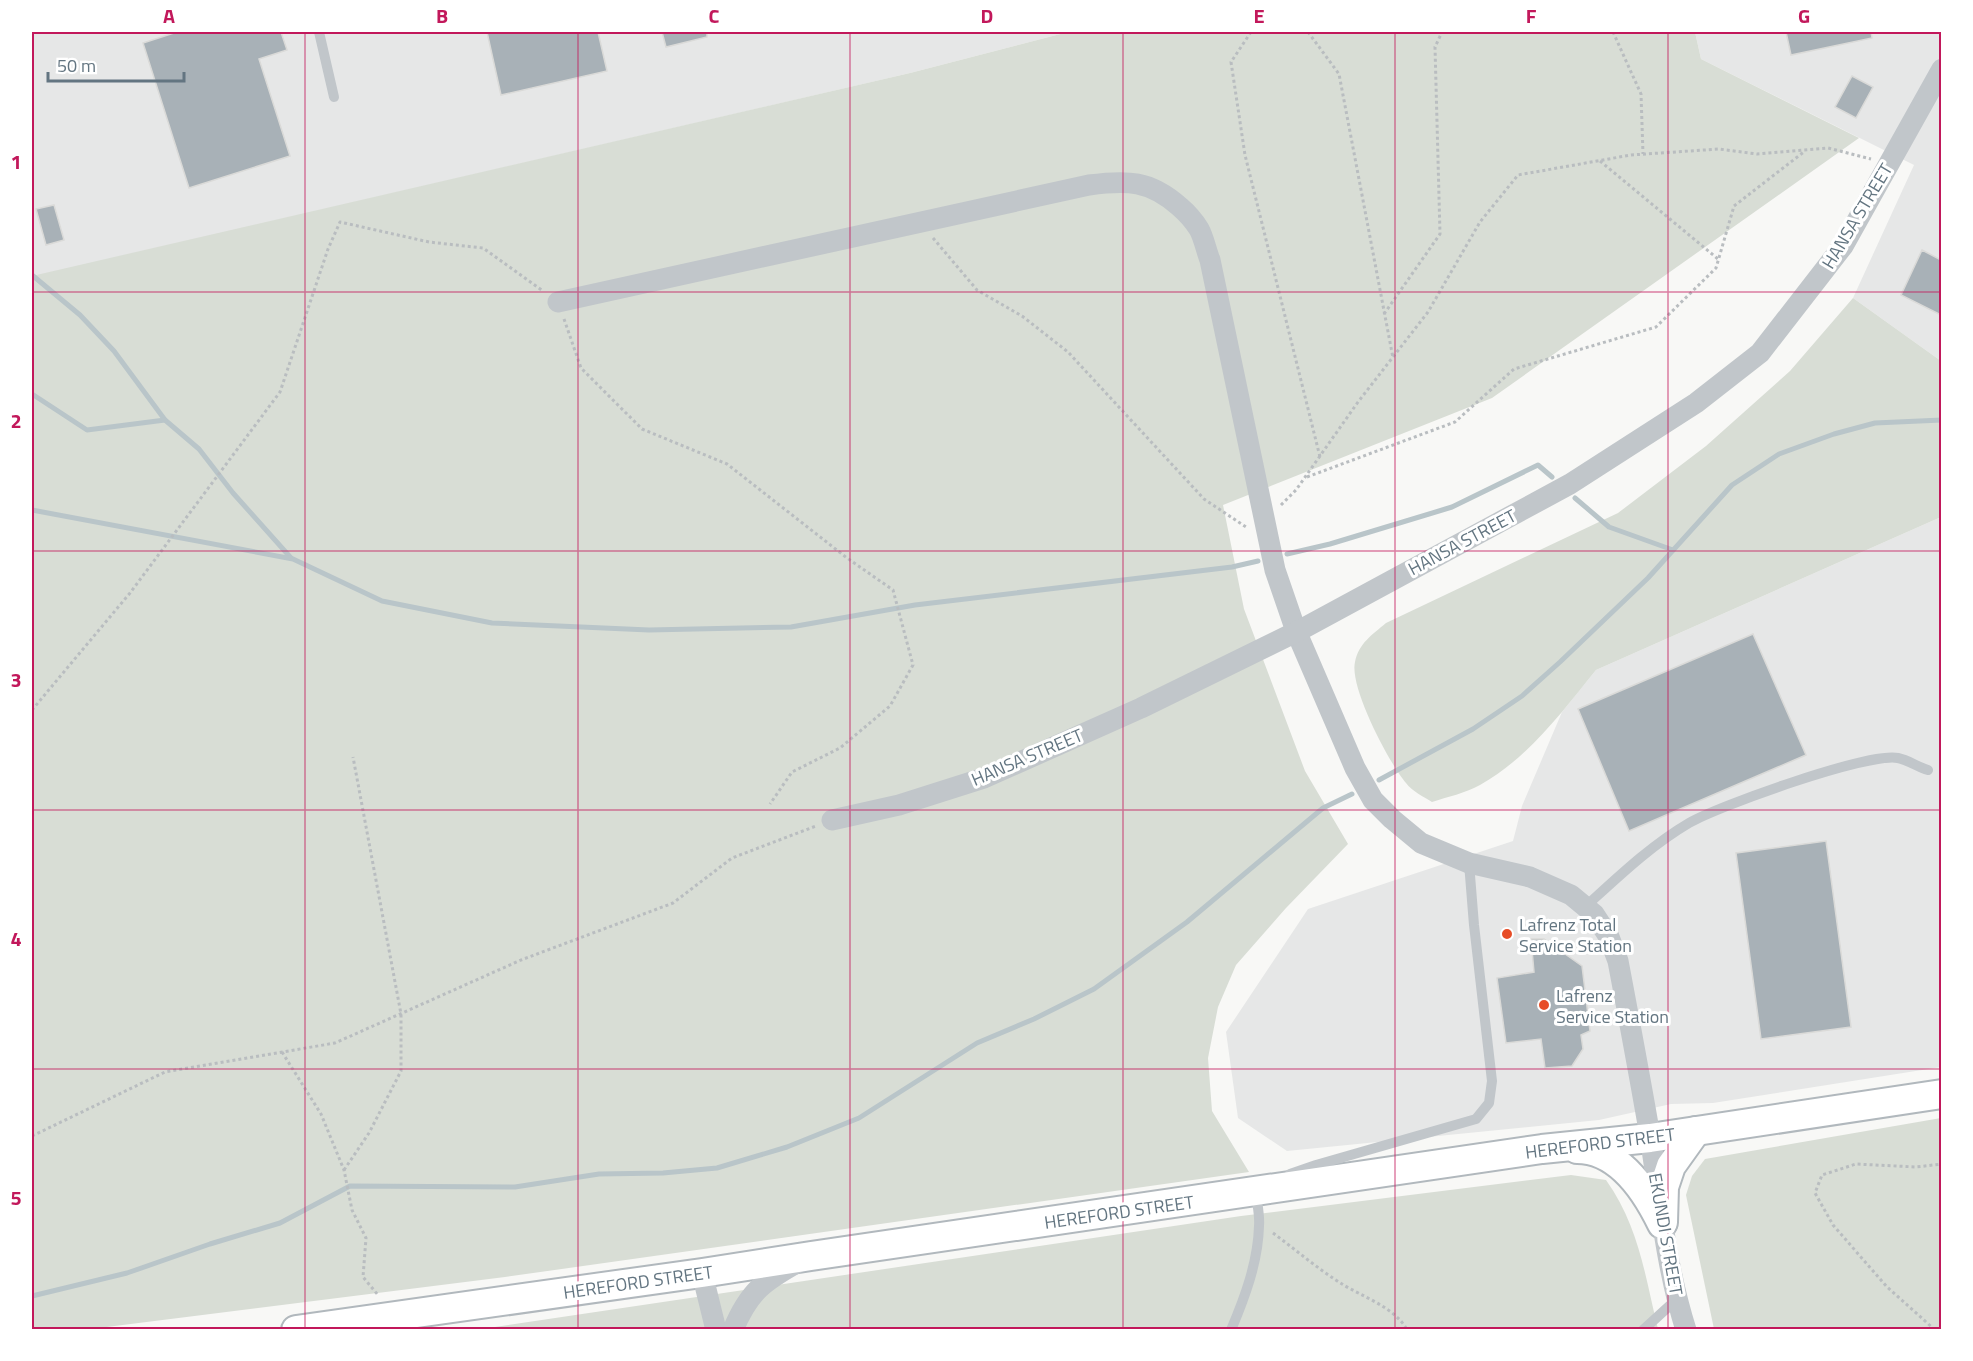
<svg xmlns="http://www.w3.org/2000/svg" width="1973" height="1361" font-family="'Titillium Web',sans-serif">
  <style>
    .built { fill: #e6e7e7 }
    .green { fill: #d8ddd5 }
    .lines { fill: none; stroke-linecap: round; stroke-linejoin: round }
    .stream { stroke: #b9c5c9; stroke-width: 5 }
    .building { fill: #a8b1b7; stroke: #dadad8; stroke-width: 1.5 }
    .secondary-casing { stroke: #b1b8bd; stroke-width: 32 }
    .path { stroke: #b9bdc0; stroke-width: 3; stroke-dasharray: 3 3; stroke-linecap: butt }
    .service { stroke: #c1c6ca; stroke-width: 10 }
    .minor { stroke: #c1c6ca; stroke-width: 21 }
    .secondary { stroke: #fff; stroke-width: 28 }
    .grid { fill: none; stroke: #c2185b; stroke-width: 1.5; stroke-opacity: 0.55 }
    .poi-dot { fill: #e74d27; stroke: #fff; stroke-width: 2 }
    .labels { text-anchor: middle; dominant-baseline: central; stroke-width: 6; stroke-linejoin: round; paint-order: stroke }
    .street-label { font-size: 18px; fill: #637581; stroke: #fff }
    .poi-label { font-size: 18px; fill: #637581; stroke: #fff; text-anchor: start }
    .neatline { fill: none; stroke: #c2185b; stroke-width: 2 }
    .grid-label { font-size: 20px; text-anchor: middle; font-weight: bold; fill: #c2185b }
  </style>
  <rect width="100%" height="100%" fill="#f8f8f6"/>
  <!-- built -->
  <g class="built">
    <polygon points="32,32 1068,32 910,73 32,277"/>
    <polygon points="1695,32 1941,32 1941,361 1853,298 1914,165 1701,59"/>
    <polygon points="1941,517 1941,1067 1713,1103 1671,1104 1599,1120 1287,1151 1238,1118 1226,1032 1308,909 1513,841 1522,806 1562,712 1596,670"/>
  </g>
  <!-- green -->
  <g class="green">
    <polygon points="1068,32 1695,32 1701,59 1859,138 1492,398 1223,505 1244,609 1305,771 1348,844 1286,908 1236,965 1218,1007 1208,1058 1212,1111 1249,1172 505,1277 83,1330 32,1329 32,276 910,73"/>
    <path d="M1853,298L1941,361V517L1596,670C1562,712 1528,758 1480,785C1466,793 1447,797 1432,802C1424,797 1412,791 1406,783C1389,763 1349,687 1355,662C1359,643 1372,635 1386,623L1618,513L1706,446L1790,371Z"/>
    <polygon points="1941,1118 1941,1329 1714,1329 1686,1195 1692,1176 1705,1159"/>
    <path d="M1571,1175L1606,1180C1639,1226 1645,1276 1658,1329L475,1330L1241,1216Z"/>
  </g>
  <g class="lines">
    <!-- stream -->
    <g class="stream">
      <polyline points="32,275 80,315 114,351 165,420 199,449 233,493 291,558"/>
      <polyline points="32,394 87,430 165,420"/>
      <polyline points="1575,498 1609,527 1673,550"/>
      <polyline points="32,510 293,559 382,601 492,623 649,630 791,627 915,605 1232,567 1258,561"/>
      <polyline points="1287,554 1330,544 1452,507 1538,465 1552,477"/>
      <polyline points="1379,780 1473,729 1522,696 1560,662 1648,578 1732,485 1779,454 1834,434 1875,423 1942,420"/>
      <polyline points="32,1296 127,1273 210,1244 280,1223 350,1186 515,1187 599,1174 663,1173 717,1168 787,1147 859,1118 977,1043 1034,1019 1094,989 1187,922 1323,808 1352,794"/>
    </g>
  </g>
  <!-- building -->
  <g class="building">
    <polygon points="177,32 281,32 287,50 259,59 290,156 189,188 143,43"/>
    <polygon points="487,32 598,32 607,71 501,95"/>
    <polygon points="662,32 707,32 707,37 666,47"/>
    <polygon points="1786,32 1871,32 1872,38 1791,55"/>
    <polygon points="1852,76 1873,87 1856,118 1835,107"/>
    <polygon points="54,205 64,240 46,245 36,209"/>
    <polygon points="1922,250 1941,260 1941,315 1901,295"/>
    <polygon points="1753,634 1806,755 1629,831 1578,709"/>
    <polygon points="1826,841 1851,1027 1761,1039 1736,853"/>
    <polygon points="1531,939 1544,939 1582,966 1590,1031 1581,1035 1583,1049 1572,1066 1545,1068 1541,1039 1506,1043 1497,978 1534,972"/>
  </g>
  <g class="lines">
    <!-- secondary casing -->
    <g class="secondary-casing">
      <g id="secondary">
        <path d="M1577,1149C1619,1149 1646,1191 1662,1224"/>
        <polyline points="1663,1222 1664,1187 1671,1166 1696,1131"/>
        <polyline points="296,1330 702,1273 811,1256 1542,1149 1650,1138 1942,1094"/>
      </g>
    </g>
    <!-- path -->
    <g class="path">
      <polyline points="1251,32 1231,62 1245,155 1320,457"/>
      <polyline points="1308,32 1339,74 1393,358"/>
      <polyline points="1613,32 1641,94 1643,154"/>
      <polyline points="1600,161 1718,259"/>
      <polyline points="933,238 977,290 1022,316 1068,352 1204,499 1246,527"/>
      <polyline points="1384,314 1440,234 1435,47 1442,32"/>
      <polyline points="564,319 581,368 642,429 727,464 847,558 893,590 913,665 890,706 840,748 792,772 770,804"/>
      <polyline points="1307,477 1455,422 1514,369 1656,327 1716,268 1734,206 1805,151"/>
      <polyline points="1281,505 1296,490 1358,402 1428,312 1480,222 1518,175 1631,155 1719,149 1757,154 1828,148 1871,159"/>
      <polyline points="32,710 130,593 280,392 328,249 340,222 429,242 483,248 543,291"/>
      <polyline points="282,1052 321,1114 344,1170 352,1210 366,1238 363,1277 378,1295"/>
      <polyline points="32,1136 165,1072 335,1043 521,960 673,903 732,858 816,826"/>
      <polyline points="344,1170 369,1133 401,1071 401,1014 353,757"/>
      <path d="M1273,1233C1296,1250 1318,1269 1342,1284C1361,1296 1396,1308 1407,1330"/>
      <polyline points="1935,1330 1887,1287 1833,1225 1815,1193 1822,1175 1856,1164 1916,1167 1942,1164"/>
    </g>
    <!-- service -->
    <g class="service">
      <polyline points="319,32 334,97"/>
      <path d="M1585,907C1618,877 1650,846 1689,823C1718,806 1869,752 1898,758C1908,760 1918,767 1928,770"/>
      <polyline points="1290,1174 1316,1165 1476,1119 1489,1103 1492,1081 1474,925 1469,863"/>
      <path d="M1231,1330C1245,1297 1258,1262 1259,1226C1260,1215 1257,1204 1256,1193"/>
      <polyline points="1643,1330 1677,1299"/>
    </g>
    <!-- minor -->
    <g class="minor">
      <path d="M558,302L1089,185C1127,180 1150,180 1180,207C1187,213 1194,221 1199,229C1204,238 1206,250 1210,260L1275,570L1296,631L1355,768L1373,800L1392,819L1421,843L1469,863L1530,877L1571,895L1594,914L1609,937L1618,961C1629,1019 1640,1078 1650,1136C1660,1201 1666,1267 1686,1330"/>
      <polyline points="832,820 899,805 984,778 1141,708 1304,628 1570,484 1696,403 1760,353 1843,246 1942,69"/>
      <polyline points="702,1273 716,1330"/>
      <path d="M733,1330C749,1291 764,1281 800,1261"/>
    </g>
    <!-- secondary -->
    <use href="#secondary" class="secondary"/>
  </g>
  <!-- grid -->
  <path class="grid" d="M305,32V1330M578,32V1330M850,32V1330M1123,32V1330M1395,32V1330M1668,32V1330M32,292H1942M32,551H1942M32,810H1942M32,1069H1942"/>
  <!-- markers -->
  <g class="poi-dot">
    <circle cx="1507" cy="934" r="6"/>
    <circle cx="1544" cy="1005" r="6"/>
  </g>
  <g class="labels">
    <!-- street labels -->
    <g class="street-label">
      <text transform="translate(1857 216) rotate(-59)">HANSA STREET</text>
      <text transform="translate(1462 542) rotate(-28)">HANSA STREET</text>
      <text transform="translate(1027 757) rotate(-23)">HANSA STREET</text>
      <text transform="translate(1600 1143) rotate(-7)">HEREFORD STREET</text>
      <text transform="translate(1119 1212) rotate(-8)">HEREFORD STREET</text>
      <text transform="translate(1666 1234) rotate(80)">EKUNDI STREET</text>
      <text transform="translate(638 1282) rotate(-8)">HEREFORD STREET</text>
    </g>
    <!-- poi labels -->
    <g class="poi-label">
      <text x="1519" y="924">Lafrenz Total<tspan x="1519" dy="21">Service Station</tspan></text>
      <text x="1556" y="995">Lafrenz<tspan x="1556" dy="21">Service Station</tspan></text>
    </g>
  </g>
  <!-- border -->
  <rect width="1973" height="1361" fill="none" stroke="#ffffff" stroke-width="66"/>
  <!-- scale -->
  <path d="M48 72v9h136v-9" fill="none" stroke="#637581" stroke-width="3"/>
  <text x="57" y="72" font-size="18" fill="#637581" stroke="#ffffff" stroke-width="4.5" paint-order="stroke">50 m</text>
  <rect x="33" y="33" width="1907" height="1295" class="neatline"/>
  <g class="grid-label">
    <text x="169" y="23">A</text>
    <text x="442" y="23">B</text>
    <text x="714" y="23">C</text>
    <text x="987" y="23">D</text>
    <text x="1259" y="23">E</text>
    <text x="1531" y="23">F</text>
    <text x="1804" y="23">G</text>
    <text x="16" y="169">1</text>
    <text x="16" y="428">2</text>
    <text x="16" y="687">3</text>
    <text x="16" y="946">4</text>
    <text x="16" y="1205">5</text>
  </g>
</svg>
